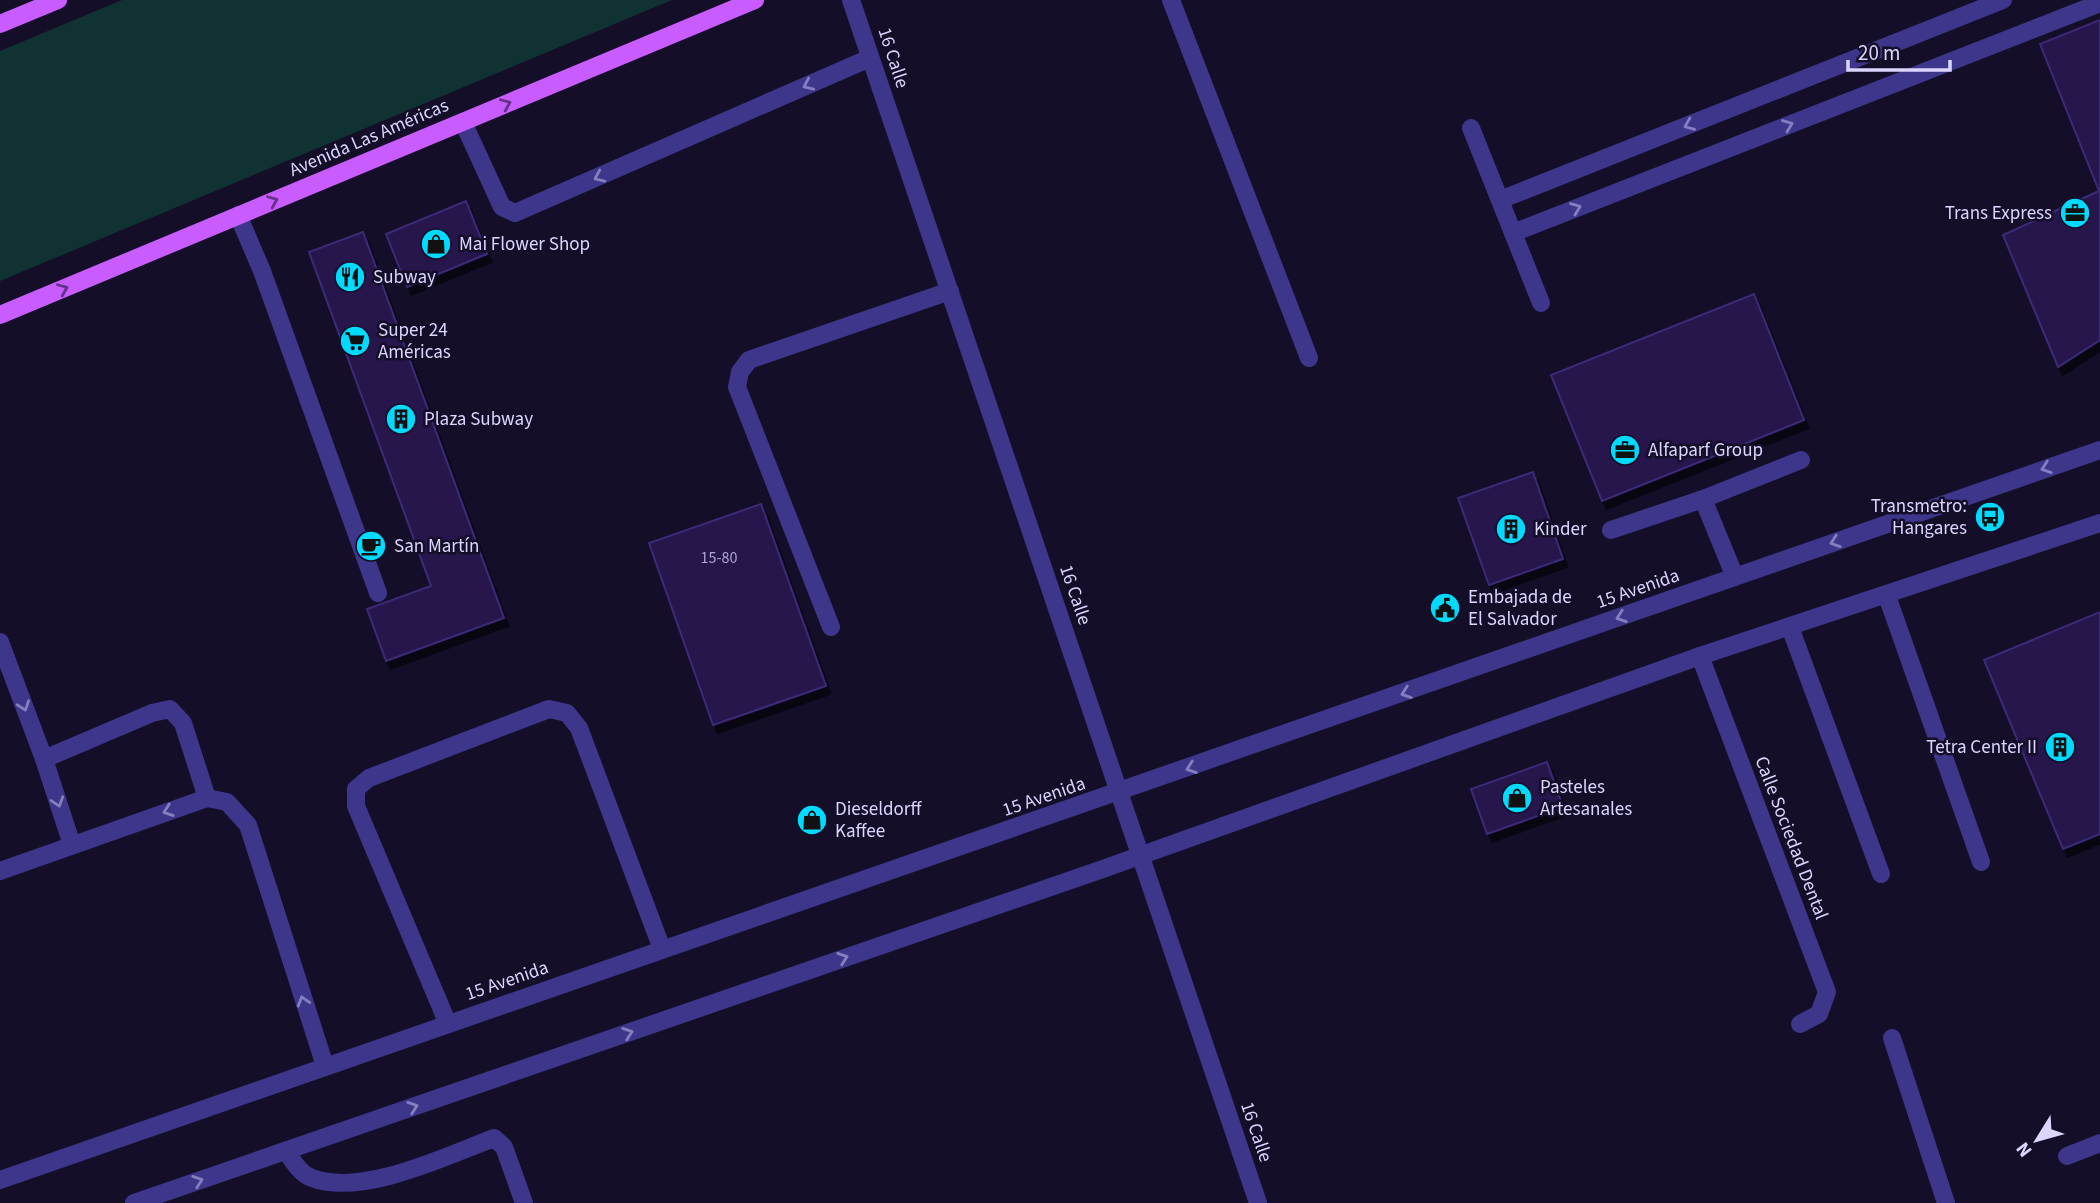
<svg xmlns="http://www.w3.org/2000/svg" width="2100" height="1203" font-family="'Source Sans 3',sans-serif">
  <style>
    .green { fill: #103233 }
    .building { fill: #25194b; stroke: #3c2978; stroke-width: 2; filter: url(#shadow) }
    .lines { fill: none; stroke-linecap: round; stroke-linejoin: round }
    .minor { stroke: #3d368a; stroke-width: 18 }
    .major { stroke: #c95cff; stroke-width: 18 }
    .oneway { stroke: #857ebf }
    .oneway2 { stroke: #653189 }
    .labels { text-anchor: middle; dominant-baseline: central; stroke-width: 5; stroke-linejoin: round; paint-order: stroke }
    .number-label { font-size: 16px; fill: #aea6d2 }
    .street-label { font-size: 19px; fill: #dcd5ff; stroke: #140e28 }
    .poi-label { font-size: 19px; fill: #dcd5ff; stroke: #140e28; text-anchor: start }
  </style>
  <defs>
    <filter id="shadow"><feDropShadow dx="4.5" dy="8" stdDeviation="0" flood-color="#0009"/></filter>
  </defs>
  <rect width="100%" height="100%" fill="#140e28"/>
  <!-- green -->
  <polygon class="green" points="122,0 672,0 0,281 0,51"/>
  <!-- building -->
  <g class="building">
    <polygon points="2100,20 2100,340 2058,367 2003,235 2099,191 2040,44"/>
    <polygon points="466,201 487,254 407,287 386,234"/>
    <polygon points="363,232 504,618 386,661 367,609 431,586 309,252"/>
    <polygon points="1754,294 1804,420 1602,501 1551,375"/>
    <polygon points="1533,472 1563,559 1489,585 1458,498"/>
    <polygon points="761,504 826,686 713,725 649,543"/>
    <polygon points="2100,612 2100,834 2063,849 1984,660"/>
    <polygon points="1547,762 1563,807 1487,834 1471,789"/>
  </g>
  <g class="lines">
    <!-- minor -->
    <g class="minor">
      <polyline points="851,0 1258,1203"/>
      <polyline points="1171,0 1309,358"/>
      <polyline points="463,122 502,207 515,213 870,58"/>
      <polyline points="1471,128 1541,303"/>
      <polyline points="1500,200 2003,0"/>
      <polyline points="238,215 262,271 378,593"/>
      <polyline points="1513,233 2100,3"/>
      <polyline points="1703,499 1801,460"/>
      <polyline points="1611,530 1703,499 1735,577"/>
      <polyline points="1887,596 1981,862"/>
      <polyline points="831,627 737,387 740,372 749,360 950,291"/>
      <polyline points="1790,627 1881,874"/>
      <polyline points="0,642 44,759 152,713 170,709 183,723 207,798"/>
      <polyline points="1700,656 1827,992 1819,1014 1800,1024"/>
      <polyline points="44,759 72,845"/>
      <polyline points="0,871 207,798 227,802 248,825 325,1066"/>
      <polyline points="448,1024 356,806 356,789 369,778 549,709 567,713 579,728 662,949"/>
      <polyline points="1892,1038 1946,1203"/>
      <path d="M286,1151C293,1161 300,1174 312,1178C362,1197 446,1156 494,1138L504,1147L524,1203"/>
      <polyline points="2067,1156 2100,1143"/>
      <polyline points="0,1180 2100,450"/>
      <polyline points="134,1203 1100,870 1700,656 2100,523"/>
    </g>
    <!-- major -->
    <g class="major">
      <polyline points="0,24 58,0"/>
      <polyline points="0,315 755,0"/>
    </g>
  </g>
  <!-- one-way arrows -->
  <defs><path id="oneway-chevron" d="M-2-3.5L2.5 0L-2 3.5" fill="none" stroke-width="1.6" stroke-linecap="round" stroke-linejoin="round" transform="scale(1.75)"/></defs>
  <g class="oneway">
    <use href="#oneway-chevron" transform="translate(808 85) rotate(156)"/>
    <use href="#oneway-chevron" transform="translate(1689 125) rotate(158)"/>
    <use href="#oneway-chevron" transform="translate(1788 125) rotate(-21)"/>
    <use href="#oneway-chevron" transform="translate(599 177) rotate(156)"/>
    <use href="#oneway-chevron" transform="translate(1576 208) rotate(-21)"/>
    <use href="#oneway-chevron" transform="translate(2046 468) rotate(161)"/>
    <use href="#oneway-chevron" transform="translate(1835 542) rotate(161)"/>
    <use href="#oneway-chevron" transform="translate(1621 617) rotate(161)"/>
    <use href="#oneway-chevron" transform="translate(1406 693) rotate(161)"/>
    <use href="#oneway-chevron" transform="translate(24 706) rotate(70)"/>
    <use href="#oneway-chevron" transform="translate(1191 768) rotate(161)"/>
    <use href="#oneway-chevron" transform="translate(58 802) rotate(72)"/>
    <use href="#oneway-chevron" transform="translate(168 811) rotate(161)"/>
    <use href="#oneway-chevron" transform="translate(843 958) rotate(-19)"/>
    <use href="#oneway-chevron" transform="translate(303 1001) rotate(-107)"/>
    <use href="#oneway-chevron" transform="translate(628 1033) rotate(-19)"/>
    <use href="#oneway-chevron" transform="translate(413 1107) rotate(-19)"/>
    <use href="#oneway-chevron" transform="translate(198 1181) rotate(-19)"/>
  </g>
  <g class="oneway2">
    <use href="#oneway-chevron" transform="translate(506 104) rotate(-23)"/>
    <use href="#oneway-chevron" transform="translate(273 201) rotate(-23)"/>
    <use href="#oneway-chevron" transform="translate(63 289) rotate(-23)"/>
  </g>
  <!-- icons -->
  <defs>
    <g id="office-disc" transform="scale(1.575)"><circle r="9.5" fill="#01daff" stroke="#140e28"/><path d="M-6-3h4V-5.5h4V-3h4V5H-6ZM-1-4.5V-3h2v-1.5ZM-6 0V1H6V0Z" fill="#111"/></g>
    <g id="shop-disc" transform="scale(1.575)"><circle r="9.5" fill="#01daff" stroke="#140e28"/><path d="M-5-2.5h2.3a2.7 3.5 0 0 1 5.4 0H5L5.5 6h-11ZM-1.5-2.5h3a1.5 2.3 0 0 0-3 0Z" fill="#111"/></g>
    <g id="restaurant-disc" transform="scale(1.575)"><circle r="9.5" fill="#01daff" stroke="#140e28"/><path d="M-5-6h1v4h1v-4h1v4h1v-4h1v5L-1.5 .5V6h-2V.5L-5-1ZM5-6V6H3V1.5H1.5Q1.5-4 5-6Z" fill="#111"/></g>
    <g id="supermarket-disc" transform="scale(1.575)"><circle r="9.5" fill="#01daff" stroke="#140e28"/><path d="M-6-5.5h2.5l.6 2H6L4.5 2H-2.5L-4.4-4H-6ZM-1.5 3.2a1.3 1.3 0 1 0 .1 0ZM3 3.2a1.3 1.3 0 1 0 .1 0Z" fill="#111"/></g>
    <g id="building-disc" transform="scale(1.575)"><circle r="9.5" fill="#01daff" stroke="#140e28"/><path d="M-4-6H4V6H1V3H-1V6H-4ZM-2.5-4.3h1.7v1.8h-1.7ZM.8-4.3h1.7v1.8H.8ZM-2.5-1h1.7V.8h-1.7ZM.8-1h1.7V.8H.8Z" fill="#111"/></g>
    <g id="bus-disc" transform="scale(1.575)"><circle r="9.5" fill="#01daff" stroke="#140e28"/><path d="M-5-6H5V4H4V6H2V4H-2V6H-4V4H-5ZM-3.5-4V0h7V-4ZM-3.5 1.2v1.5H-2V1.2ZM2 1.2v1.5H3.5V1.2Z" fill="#111"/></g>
    <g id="cafe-disc" transform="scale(1.575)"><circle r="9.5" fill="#01daff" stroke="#140e28"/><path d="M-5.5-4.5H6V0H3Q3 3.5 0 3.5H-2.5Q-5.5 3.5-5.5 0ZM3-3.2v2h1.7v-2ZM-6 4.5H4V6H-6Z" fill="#111"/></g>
    <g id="civic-disc" transform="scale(1.575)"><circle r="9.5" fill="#01daff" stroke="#140e28"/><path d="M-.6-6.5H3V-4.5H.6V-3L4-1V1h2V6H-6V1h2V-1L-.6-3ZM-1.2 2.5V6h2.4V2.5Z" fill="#111"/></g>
  </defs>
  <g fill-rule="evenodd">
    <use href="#office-disc" x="2075" y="213"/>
    <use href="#shop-disc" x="436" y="244"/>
    <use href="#restaurant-disc" x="350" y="277"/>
    <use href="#supermarket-disc" x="355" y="341"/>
    <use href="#building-disc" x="401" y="419"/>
    <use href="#office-disc" x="1625" y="450"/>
    <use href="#bus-disc" x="1990" y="517"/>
    <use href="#building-disc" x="1511" y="529"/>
    <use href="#cafe-disc" x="371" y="546"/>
    <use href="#civic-disc" x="1445" y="608"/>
    <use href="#building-disc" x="2060" y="747"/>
    <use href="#shop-disc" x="1517" y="798"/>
    <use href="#shop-disc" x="812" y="820"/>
  </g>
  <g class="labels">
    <!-- number labels -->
    <g class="number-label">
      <text x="719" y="558">15-80</text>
    </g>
    <!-- street labels -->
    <g class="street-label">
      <text transform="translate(893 58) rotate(72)">16 Calle</text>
      <text transform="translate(369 138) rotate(-23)">Avenida Las Américas</text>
      <text transform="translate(1638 589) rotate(-19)">15 Avenida</text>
      <text transform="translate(1075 595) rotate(71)">16 Calle</text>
      <text transform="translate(1044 797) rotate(-19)">15 Avenida</text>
      <text transform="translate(1791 838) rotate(69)">Calle Sociedad Dental</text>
      <text transform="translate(507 981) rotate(-19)">15 Avenida</text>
      <text transform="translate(1256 1132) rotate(71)">16 Calle</text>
    </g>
    <!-- poi labels -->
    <g class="poi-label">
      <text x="2052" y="213" text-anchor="end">Trans Express</text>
      <text x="459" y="244">Mai Flower Shop</text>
      <text x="373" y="277">Subway</text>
      <text x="378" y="330">Super 24<tspan x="378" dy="22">Américas</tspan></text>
      <text x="424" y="419">Plaza Subway</text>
      <text x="1648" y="450">Alfaparf Group</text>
      <text x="1967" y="506" text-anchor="end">Transmetro:<tspan x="1967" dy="22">Hangares</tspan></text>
      <text x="1534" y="529">Kinder</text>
      <text x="394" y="546">San Martín</text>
      <text x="1468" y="597">Embajada de<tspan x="1468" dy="22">El Salvador</tspan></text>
      <text x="2037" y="747" text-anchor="end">Tetra Center II</text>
      <text x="1540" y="787">Pasteles<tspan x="1540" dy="22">Artesanales</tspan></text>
      <text x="835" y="809">Dieseldorff<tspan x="835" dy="22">Kaffee</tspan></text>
    </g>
  </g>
  <!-- north arrow -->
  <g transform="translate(2037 1140) rotate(233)" stroke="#140e28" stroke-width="5" paint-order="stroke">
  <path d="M0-5L12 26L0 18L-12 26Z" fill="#dcd5ff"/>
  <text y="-10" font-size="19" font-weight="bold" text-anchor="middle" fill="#dcd5ff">N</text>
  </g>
  <!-- scale -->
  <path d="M1848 60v10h102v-10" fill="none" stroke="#dcd5ff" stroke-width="3.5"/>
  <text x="1858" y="60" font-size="21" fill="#dcd5ff" stroke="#140e28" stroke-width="5" paint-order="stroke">20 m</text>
</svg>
